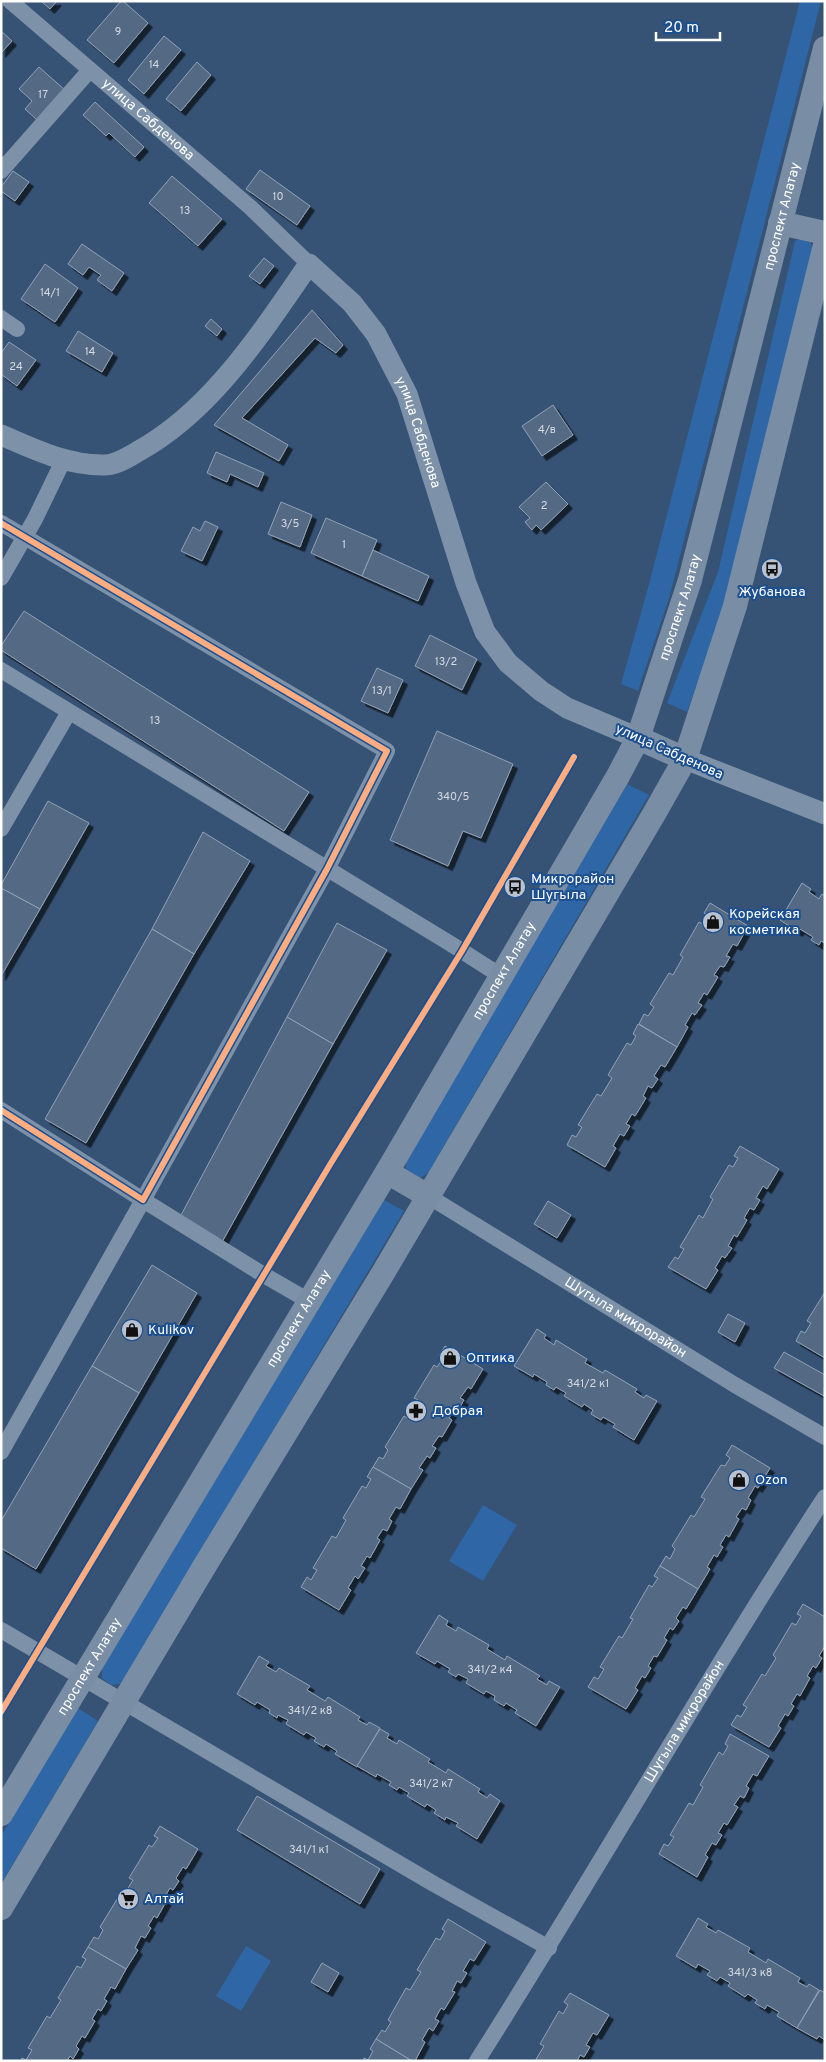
<svg xmlns="http://www.w3.org/2000/svg" width="826" height="2062" font-family="Overpass,sans-serif">
  <style>
    .green { fill: #2f66a5 }
    .building { fill: #526984; stroke: #92a2b6; filter: url(#shadow) }
    .lines { fill: none; stroke-linecap: round; stroke-linejoin: round }
    .minor { stroke: #7d92a8; stroke-width: 16 }
    .tertiary { stroke: #7d92a8; stroke-width: 21 }
    .secondary { stroke: #798da4; stroke-width: 24 }
    .cycleway-casing { stroke: #1b4f8f; stroke-width: 9 }
    .cycleway { stroke: #ffac80; stroke-width: 6 }
    .labels { text-anchor: middle; dominant-baseline: central; stroke-width: 4; stroke-linejoin: round; paint-order: stroke }
    .number-label { font-size: 11px; fill: #d4dae0 }
    .street-label { font-size: 14px; fill: #fff; stroke: #1b4f8f }
    .poi-label { font-size: 14px; fill: #fff; stroke: #1b4f8f; text-anchor: start }
  </style>
  <defs>
    <filter id="shadow"><feDropShadow dx="4.5" dy="4.5" stdDeviation="0" flood-color="#0009"/></filter>
  </defs>
  <rect width="100%" height="100%" fill="#365274"/>
  <!-- green -->
  <g class="green">
    <polygon points="800,1 821,1 670,595 638,691 621,684 649,584"/>
    <polygon points="800,239 810,242 814,250 733,581 687,712 667,703 718,572 795,241"/>
    <polygon points="627,784 649,795 428,1173 418,1179 406,1170 406,1160"/>
    <polygon points="384,1200 404,1211 124,1680 120,1684 111,1685 102,1678 102,1668"/>
    <polygon points="483,1505 517,1525 483,1581 449,1561"/>
    <polygon points="78,1708 98,1721 1,1884 1,1836"/>
    <polygon points="246,1946 271,1961 241,2011 216,1996"/>
  </g>
  <!-- building -->
  <g class="building">
    <polygon points="41,1 57,1 50,9"/>
    <polygon points="121,1 123,1 148,23 114,63 87,40"/>
    <polygon points="1,31 12,41 1,53"/>
    <polygon points="164,36 181,50 144,94 128,80"/>
    <polygon points="197,62 211,75 181,111 166,99"/>
    <polygon points="39,67 65,90 37,120 25,109 32,101 19,89"/>
    <polygon points="95,102 144,147 135,157 109,133 106,136 83,115"/>
    <polygon points="260,170 310,206 297,225 246,189"/>
    <polygon points="13,171 29,182 15,201 1,191 1,187"/>
    <polygon points="172,176 222,219 198,246 149,203"/>
    <polygon points="82,244 124,273 112,291 97,280 101,275 89,267 83,275 68,264"/>
    <polygon points="264,258 274,266 260,284 249,276"/>
    <polygon points="45,264 78,288 55,322 21,299"/>
    <polygon points="312,310 343,345 336,353 315,338 242,418 288,445 279,461 214,425"/>
    <polygon points="211,319 222,329 217,336 205,326"/>
    <polygon points="78,331 113,353 102,372 66,351"/>
    <polygon points="9,342 36,360 17,386 1,374 1,353"/>
    <polygon points="553,405 573,435 542,456 522,426"/>
    <polygon points="216,452 264,473 258,487 230,474 227,482 207,473"/>
    <polygon points="546,482 568,504 541,530 536,525 532,530 525,522 530,518 519,507"/>
    <polygon points="281,502 312,515 300,547 268,534"/>
    <polygon points="326,518 377,540 362,576 311,553"/>
    <polygon points="205,521 218,527 202,561 181,551 193,527 200,531"/>
    <polygon points="373,550 429,576 418,601 362,576"/>
    <polygon points="24,611 309,792 284,831 1,650 1,646"/>
    <polygon points="430,635 477,659 462,690 415,666"/>
    <polygon points="377,668 403,680 388,713 361,701"/>
    <polygon points="437,731 513,764 481,838 463,831 448,866 390,840"/>
    <polygon points="48,801 89,823 40,909 1,888 1,885"/>
    <polygon points="203,832 250,861 194,954 152,929"/>
    <polygon points="802,883 811,889 809,892 819,899 822,894 825,896 825,943 821,941 819,945 811,940 813,937 800,929 798,932 780,920"/>
    <polygon points="1,888 40,909 1,976"/>
    <polygon points="710,903 748,926 737,946 733,944 726,956 730,957 724,967 720,966 714,975 718,977 707,995 704,993 698,1003 702,1005 695,1015 692,1013 685,1025 688,1027 677,1047 639,1024 644,1014 648,1016 654,1007 650,1004 669,973 673,975 683,957 680,955 699,922 703,924 708,915 704,913"/>
    <polygon points="337,923 387,950 333,1044 287,1017"/>
    <polygon points="152,929 194,954 86,1143 45,1119"/>
    <polygon points="287,1017 333,1044 222,1242 180,1217"/>
    <polygon points="638,1024 677,1047 665,1067 661,1065 654,1076 658,1079 652,1088 648,1086 643,1096 646,1098 635,1116 632,1114 626,1124 630,1126 624,1136 620,1134 613,1146 616,1148 605,1167 567,1145 572,1135 576,1137 582,1127 578,1125 597,1094 601,1096 612,1078 608,1075 627,1043 631,1045 636,1036 633,1034"/>
    <polygon points="740,1146 779,1169 767,1189 763,1186 756,1198 760,1200 754,1210 750,1208 744,1218 747,1220 737,1237 734,1235 728,1246 732,1248 725,1258 722,1256 715,1268 718,1270 706,1289 668,1267 675,1257 678,1259 684,1249 680,1247 699,1215 703,1218 713,1199 710,1197 729,1165 733,1167 738,1158 734,1156"/>
    <polygon points="548,1201 571,1215 557,1238 534,1224"/>
    <polygon points="152,1265 197,1293 139,1393 92,1366"/>
    <polygon points="825,1292 825,1358 796,1341 801,1331 805,1333 811,1323 807,1321"/>
    <polygon points="728,1314 745,1323 735,1342 718,1332"/>
    <polygon points="537,1329 546,1335 544,1338 554,1345 556,1340 587,1359 585,1363 603,1373 605,1370 637,1389 635,1392 644,1398 646,1395 657,1401 634,1440 613,1427 615,1424 603,1417 601,1420 591,1414 593,1410 584,1404 582,1407 564,1396 566,1393 556,1387 554,1390 546,1385 547,1382 534,1374 533,1377 514,1366"/>
    <polygon points="445,1346 483,1369 471,1389 468,1387 460,1398 464,1400 458,1410 455,1408 449,1418 452,1420 442,1437 439,1436 432,1446 436,1448 430,1458 427,1456 419,1468 423,1470 411,1489 373,1467 379,1457 383,1459 388,1450 385,1447 404,1416 407,1418 418,1400 414,1398 434,1365 437,1367 443,1358 439,1356"/>
    <polygon points="784,1352 825,1375 824,1396 774,1368"/>
    <polygon points="92,1366 139,1393 36,1569 1,1548 1,1521"/>
    <polygon points="732,1445 770,1468 758,1488 755,1486 748,1498 751,1500 746,1510 742,1508 736,1517 739,1519 729,1537 726,1535 720,1545 723,1547 717,1557 714,1555 707,1567 710,1569 698,1589 660,1566 666,1556 670,1559 675,1549 672,1546 691,1515 694,1517 705,1499 701,1497 721,1465 725,1466 730,1458 726,1455"/>
    <polygon points="373,1467 411,1489 400,1509 396,1507 389,1519 392,1521 387,1531 383,1529 377,1538 380,1540 370,1558 367,1556 361,1566 365,1568 358,1579 355,1576 348,1588 351,1590 339,1610 301,1587 307,1577 311,1580 317,1570 313,1568 332,1536 336,1538 346,1520 343,1518 362,1486 366,1488 371,1479 367,1477"/>
    <polygon points="660,1566 698,1589 686,1609 683,1607 676,1618 679,1621 673,1630 670,1628 664,1638 667,1640 657,1657 654,1656 648,1666 651,1668 645,1678 642,1676 635,1688 638,1690 626,1709 588,1687 594,1677 598,1679 604,1669 600,1667 619,1636 622,1638 633,1619 630,1618 649,1585 652,1587 658,1578 654,1576"/>
    <polygon points="803,1604 825,1617 825,1646 819,1656 822,1658 816,1668 813,1666 807,1676 810,1678 800,1696 797,1694 791,1704 794,1706 788,1716 785,1714 778,1726 781,1728 769,1747 731,1725 737,1715 741,1717 747,1707 743,1705 762,1674 765,1676 776,1658 773,1655 792,1623 796,1625 801,1616 797,1614"/>
    <polygon points="439,1615 448,1621 446,1625 456,1631 458,1627 489,1645 487,1649 505,1660 507,1656 540,1676 537,1679 547,1685 549,1681 560,1687 536,1726 515,1713 517,1710 506,1703 504,1706 494,1700 495,1696 486,1691 484,1694 466,1683 468,1679 458,1674 456,1677 448,1672 450,1669 437,1661 435,1664 416,1653"/>
    <polygon points="259,1656 269,1662 266,1666 276,1672 279,1668 310,1686 307,1690 325,1701 328,1697 360,1717 358,1720 367,1725 369,1722 380,1728 357,1767 335,1754 337,1751 326,1744 324,1747 314,1741 316,1738 306,1732 304,1735 286,1724 288,1720 278,1715 277,1718 269,1713 270,1710 257,1702 255,1705 237,1694"/>
    <polygon points="380,1729 389,1734 387,1738 397,1744 399,1740 430,1759 428,1762 446,1773 448,1769 480,1789 478,1792 487,1798 490,1794 500,1801 477,1839 456,1826 458,1823 446,1817 445,1820 434,1813 436,1810 427,1804 425,1807 407,1796 409,1793 399,1787 397,1790 389,1785 391,1782 377,1774 376,1777 357,1766"/>
    <polygon points="730,1734 769,1756 757,1776 753,1774 746,1786 749,1788 744,1798 740,1796 734,1805 738,1807 727,1825 724,1823 718,1833 722,1835 716,1845 712,1843 705,1855 708,1857 697,1877 659,1854 664,1844 668,1846 674,1837 670,1835 689,1803 693,1805 703,1787 700,1785 719,1752 723,1755 728,1746 725,1744"/>
    <polygon points="257,1796 380,1869 360,1904 237,1830"/>
    <polygon points="160,1826 198,1849 186,1869 183,1867 176,1878 179,1881 173,1890 170,1888 164,1898 167,1900 157,1918 154,1916 148,1926 151,1928 145,1938 141,1936 135,1948 138,1950 126,1969 88,1947 94,1937 98,1939 103,1930 100,1927 119,1896 122,1898 133,1880 129,1878 149,1845 152,1847 158,1838 154,1836"/>
    <polygon points="698,1918 708,1924 706,1927 716,1933 718,1930 750,1948 748,1952 766,1963 768,1959 800,1978 798,1982 807,1987 809,1984 819,1990 797,2028 777,2016 779,2012 767,2005 765,2009 755,2003 757,2000 748,1994 745,1997 728,1986 730,1983 720,1977 717,1981 707,1975 710,1971 698,1964 696,1968 676,1956"/>
    <polygon points="448,1919 486,1942 474,1961 470,1959 463,1971 467,1973 461,1983 457,1981 452,1991 455,1992 444,2010 441,2008 435,2019 439,2021 433,2031 429,2028 422,2040 425,2042 415,2061 412,2061 376,2039 382,2030 385,2032 391,2022 388,2020 406,1988 410,1990 421,1972 417,1970 436,1938 440,1940 445,1931 442,1929"/>
    <polygon points="88,1947 126,1969 115,1989 111,1987 104,1999 107,2001 101,2011 98,2009 92,2019 95,2021 85,2038 82,2036 76,2046 79,2049 73,2059 70,2056 67,2061 20,2061 22,2058 26,2060 32,2050 28,2048 47,2016 50,2018 61,2000 58,1998 77,1966 81,1968 86,1959 82,1957"/>
    <polygon points="322,1963 339,1973 328,1992 311,1982"/>
    <polygon points="820,1990 825,1993 825,2040 819,2036 817,2039 797,2028"/>
    <polygon points="570,1993 609,2015 597,2035 593,2033 586,2045 590,2047 584,2057 580,2055 577,2061 535,2061 544,2046 540,2044 559,2011 563,2014 568,2005 564,2002"/>
    <polygon points="376,2039 412,2061 363,2061 364,2058 368,2060 373,2051 370,2049"/>
  </g>
  <g class="lines">
    <!-- minor -->
    <g class="minor">
      <path id="s1" d="M10,1L250,207L309,264"/>
      <polyline points="1,171 90,70"/>
      <polyline points="1,318 17,329"/>
      <polyline points="1,523 387,751 327,869 143,1200 1,1110"/>
      <polyline points="1,578 35,519 63,461"/>
      <polyline points="1,670 451,944 501,976"/>
      <polyline points="1,829 69,712"/>
      <path id="s2" d="M428,1196L735,1385L825,1437"/>
      <polyline points="1,1452 143,1200 264,1275 309,1301"/>
      <polyline points="1,1630 434,1884 549,1948"/>
      <path id="s3" d="M477,2061C595,1875 704,1682 825,1497"/>
    </g>
    <!-- tertiary -->
    <g class="tertiary">
      <path id="s4" d="M1,435C34,449 66,465 102,465C114,466 127,458 137,452C211,412 262,332 309,264L352,303L376,334L407,394L466,583L485,632L508,663L541,691L567,708L638,738"/>
      <polyline points="685,759 825,814"/>
    </g>
    <!-- secondary -->
    <g class="secondary">
      <polyline points="780,223 825,233"/>
      <polyline points="638,738 685,759"/>
      <polyline points="387,1172 428,1196"/>
      <path id="s5" d="M1,1814L387,1172L618,776L638,738L690,580L825,48"/>
      <polyline points="1,1908 204,1567 383,1273 654,814 685,759 735,606 825,245"/>
    </g>
    <!-- cycleway casing -->
    <g class="cycleway-casing">
      <g id="cycleway">
        <polyline points="1,523 387,751 327,869 143,1200 1,1110"/>
        <polyline points="1,1712 331,1163 462,951 574,757"/>
      </g>
    </g>
    <!-- cycleway -->
    <use href="#cycleway" class="cycleway"/>
  </g>
  <!-- icons -->
  <defs>
    <g id="bus-disc" transform="scale(1.125)"><circle r="9.5" fill="#b9c2ce" stroke="#1b4f8f"/><path d="M-5-6H5V4H4V6H2V4H-2V6H-4V4H-5ZM-3.5-4V0h7V-4ZM-3.5 1.2v1.5H-2V1.2ZM2 1.2v1.5H3.5V1.2Z" fill="#111"/></g>
    <g id="shop-disc" transform="scale(1.125)"><circle r="9.5" fill="#b9c2ce" stroke="#1b4f8f"/><path d="M-5-2.5h2.3a2.7 3.5 0 0 1 5.4 0H5L5.5 6h-11ZM-1.5-2.5h3a1.5 2.3 0 0 0-3 0Z" fill="#111"/></g>
    <g id="pharmacy-disc" transform="scale(1.125)"><circle r="9.5" fill="#b9c2ce" stroke="#1b4f8f"/><path d="M-2-6h4v4h4v4h-4v4h-4v-4h-4v-4h4Z" fill="#111"/></g>
    <g id="supermarket-disc" transform="scale(1.125)"><circle r="9.5" fill="#b9c2ce" stroke="#1b4f8f"/><path d="M-6-5.5h2.5l.6 2H6L4.5 2H-2.5L-4.4-4H-6ZM-1.5 3.2a1.3 1.3 0 1 0 .1 0ZM3 3.2a1.3 1.3 0 1 0 .1 0Z" fill="#111"/></g>
  </defs>
  <g fill-rule="evenodd">
    <use href="#bus-disc" x="772" y="569"/>
    <use href="#bus-disc" x="515" y="887"/>
    <use href="#shop-disc" x="713" y="922"/>
    <use href="#shop-disc" x="132" y="1330"/>
    <use href="#shop-disc" x="450" y="1358"/>
    <use href="#pharmacy-disc" x="416" y="1411"/>
    <use href="#shop-disc" x="739" y="1480"/>
    <use href="#supermarket-disc" x="128" y="1899"/>
  </g>
  <g class="labels">
    <!-- number labels -->
    <g class="number-label">
      <text x="118" y="32">9</text>
      <text x="154" y="65">14</text>
      <text x="43" y="95">17</text>
      <text x="278" y="197">10</text>
      <text x="185" y="211">13</text>
      <text x="50" y="293">14/1</text>
      <text x="90" y="352">14</text>
      <text x="16" y="367">24</text>
      <text x="547" y="430">4/в</text>
      <text x="544" y="506">2</text>
      <text x="290" y="524">3/5</text>
      <text x="344" y="545">1</text>
      <text x="446" y="662">13/2</text>
      <text x="382" y="691">13/1</text>
      <text x="155" y="721">13</text>
      <text x="453" y="797">340/5</text>
      <text x="588" y="1384">341/2 к1</text>
      <text x="490" y="1670">341/2 к4</text>
      <text x="310" y="1711">341/2 к8</text>
      <text x="431" y="1784">341/2 к7</text>
      <text x="309" y="1850">341/1 к1</text>
      <text x="750" y="1973">341/3 к8</text>
    </g>
    <!-- street labels -->
    <g class="street-label">
      <text stroke="none"><textPath href="#s1" startOffset="182">улица Сабденова</textPath></text>
      <text stroke="none"><textPath href="#s5" startOffset="1792">проспект Алатау</textPath></text>
      <text stroke="none"><textPath href="#s4" startOffset="606">улица Сабденова</textPath></text>
      <text stroke="none"><textPath href="#s5" startOffset="1388">проспект Алатау</textPath></text>
      <text transform="translate(669 752) rotate(24)">улица Сабденова</text>
      <text stroke="none"><textPath href="#s5" startOffset="982">проспект Алатау</textPath></text>
      <text stroke="none"><textPath href="#s5" startOffset="578">проспект Алатау</textPath></text>
      <text stroke="none"><textPath href="#s2" startOffset="232">Шугыла микрорайон</textPath></text>
      <text stroke="none"><textPath href="#s5" startOffset="172">проспект Алатау</textPath></text>
      <text stroke="none"><textPath href="#s3" startOffset="398">Шугыла микрорайон</textPath></text>
    </g>
    <!-- poi labels -->
    <g class="poi-label">
      <text x="772" y="592" text-anchor="middle">Жубанова</text>
      <text x="531" y="879">Микрорайон<tspan x="531" dy="16">Шугыла</tspan></text>
      <text x="729" y="914">Корейская<tspan x="729" dy="16">косметика</tspan></text>
      <text x="148" y="1330">Kulikov</text>
      <text x="466" y="1358">Оптика</text>
      <text x="432" y="1411">Добрая</text>
      <text x="755" y="1480">Ozon</text>
      <text x="144" y="1899">Алтай</text>
    </g>
  </g>
  <!-- border -->
  <rect width="826" height="2062" fill="none" stroke="#ffffff" stroke-width="5"/>
  <!-- scale -->
  <path d="M656 32v8h64v-8" fill="none" stroke="#ffffff" stroke-width="2.5"/>
  <text x="664" y="32" font-size="15" fill="#ffffff" stroke="#1b4f8f" stroke-width="4" paint-order="stroke">20 m</text>
</svg>
